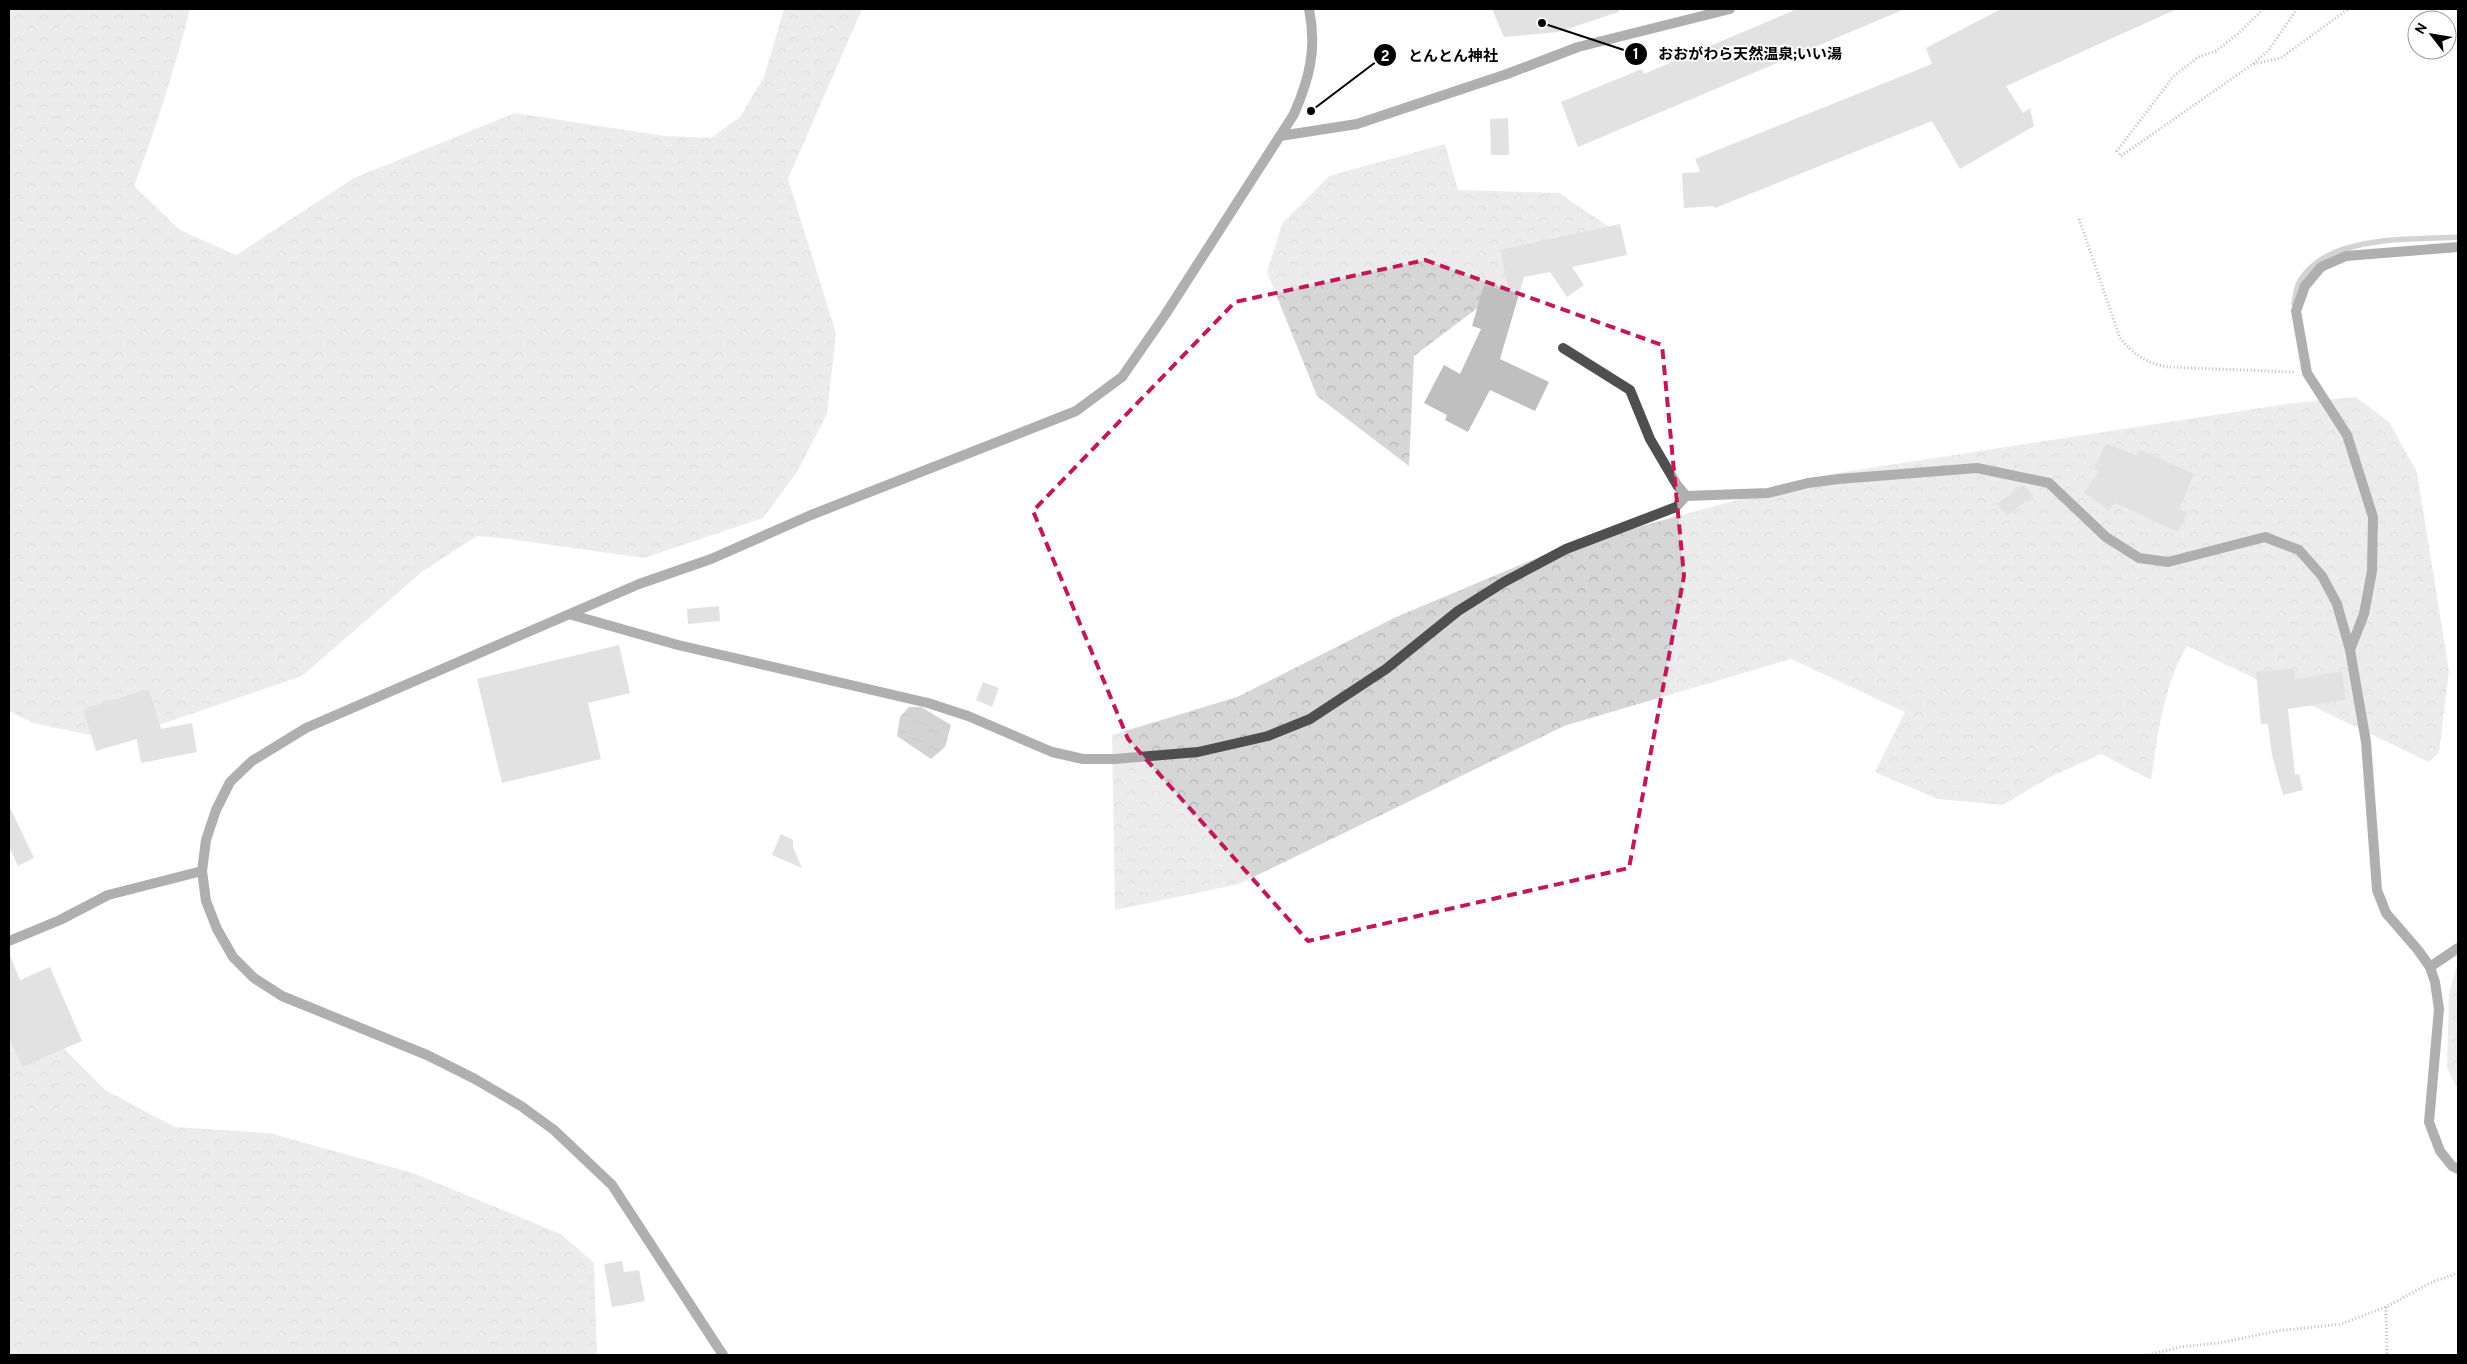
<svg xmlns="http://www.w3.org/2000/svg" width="2467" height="1364" font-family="Overpass,'Noto Sans JP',sans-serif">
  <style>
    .forest { fill: url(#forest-crowns) }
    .water { fill: url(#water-ripples) }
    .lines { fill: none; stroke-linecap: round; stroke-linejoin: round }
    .stream { stroke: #9d9d9d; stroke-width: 5.5 }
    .building { fill: #bfbfbf }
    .path { stroke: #717171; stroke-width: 3; stroke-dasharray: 1 2.5; stroke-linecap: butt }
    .street { stroke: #4f4f4f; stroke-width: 10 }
    .marked { fill: none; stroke: #c2185b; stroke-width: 4; stroke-dasharray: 10 6; stroke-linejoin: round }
    .leader { fill: none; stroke: #000; stroke-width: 2 }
    .callout-dot { fill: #000; stroke: #fff; stroke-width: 2 }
    .mark-label { font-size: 15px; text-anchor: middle; font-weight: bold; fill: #fff }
    .callout-label { font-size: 15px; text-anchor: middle; font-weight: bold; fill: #000; stroke: #fff; stroke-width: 4; stroke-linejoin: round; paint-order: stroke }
  </style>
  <defs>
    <pattern id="forest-crowns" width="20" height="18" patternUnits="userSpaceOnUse" patternTransform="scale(1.25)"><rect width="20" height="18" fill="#d6d6d6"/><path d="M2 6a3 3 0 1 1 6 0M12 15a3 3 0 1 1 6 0" fill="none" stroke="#b6b6b6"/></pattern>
    <pattern id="water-ripples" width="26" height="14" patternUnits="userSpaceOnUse" patternTransform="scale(1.25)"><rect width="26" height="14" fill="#9d9d9d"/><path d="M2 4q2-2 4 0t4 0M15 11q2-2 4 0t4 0" fill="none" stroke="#858585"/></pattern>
  </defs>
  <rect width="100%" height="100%" fill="#fff"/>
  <!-- forest -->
  <g class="forest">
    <path d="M9,9H190C175,69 156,128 134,186L180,230L236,255L354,178L515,113L665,136L711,138L740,117L764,77L784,9H862L788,179L836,333L827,414L797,472L763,518L644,558L509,539L477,536L423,571L302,676L153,727L89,735L33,723L9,711Z"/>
    <polygon points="1445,144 1458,190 1559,193 1611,228 1558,247 1414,356 1409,466 1317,396 1267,272 1282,224 1329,176"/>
    <path d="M2356,397L2389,422L2417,472L2449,671L2439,753L2429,762L2187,646C2163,687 2158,734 2151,780L2101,754L2050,777L2003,805L1937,799L1875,772L1905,712L1791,659L1564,726L1239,884L1115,910L1112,735L1237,697L1396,617L1558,549L1831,474L2293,403Z"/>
    <polygon points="2458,963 2458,1089 2447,1068 2449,992"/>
    <polygon points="34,1018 105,1090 175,1127 269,1133 413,1173 561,1234 594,1263 597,1355 9,1355 9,1026"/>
  </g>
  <!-- water -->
  <polygon class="water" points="909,707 921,707 951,725 945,747 931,759 897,736 900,717"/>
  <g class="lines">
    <!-- stream -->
    <path class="stream" d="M2294,304C2295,298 2296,290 2298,285C2322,234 2412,240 2458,237"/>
  </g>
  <!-- building -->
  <g class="building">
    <polygon points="1492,9 1619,9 1619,12 1558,32 1504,37"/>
    <polygon points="1797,9 1905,9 1578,147 1561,102 1642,69 1644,74"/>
    <polygon points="2001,9 2177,9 2006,86 2023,113 2030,108 2034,126 1960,169 1932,121 1715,208 1714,206 1684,208 1682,173 1700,172 1695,159 1932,64 1926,48"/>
    <polygon points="1508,118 1509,155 1491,155 1490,119"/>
    <polygon points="1620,224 1627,255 1572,267 1584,285 1567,297 1550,272 1524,277 1500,359 1549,382 1535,411 1490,390 1468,432 1445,420 1447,415 1424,403 1444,365 1460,374 1481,329 1472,326 1484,285 1509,292 1500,250"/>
    <polygon points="2106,443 2136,456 2139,449 2194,474 2179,509 2187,513 2178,532 2115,503 2109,511 2084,492 2099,471 2094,469"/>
    <polygon points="2023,485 2033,496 2007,516 1997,504"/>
    <polygon points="719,606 720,621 688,624 687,609"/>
    <polygon points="619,645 630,693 588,703 601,759 502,783 477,679"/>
    <polygon points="2294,668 2295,679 2342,671 2346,700 2288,709 2295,775 2299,774 2303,790 2283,795 2272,755 2268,724 2261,724 2256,672"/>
    <polygon points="983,682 999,688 992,707 976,700"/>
    <polygon points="149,689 161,729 192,723 197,752 141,763 137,739 96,751 83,709"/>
    <polygon points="9,805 34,858 18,866 9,847"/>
    <polygon points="781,834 793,840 793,847 802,868 772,855"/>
    <polygon points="9,953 20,980 50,967 82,1041 22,1067 9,1037"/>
    <polygon points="622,1261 624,1272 639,1270 645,1301 612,1307 604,1264"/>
  </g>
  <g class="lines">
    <!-- path -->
    <g class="path">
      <polyline points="2263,9 2239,33 2216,51 2198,57 2173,77 2117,151 2121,156 2253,64 2268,51 2297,9"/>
      <polyline points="2254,64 2281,58 2348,9"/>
      <path d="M2079,219L2120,338C2134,355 2146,363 2168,367L2294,372"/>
      <polyline points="2386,1307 2387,1355"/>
      <polyline points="2149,1355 2180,1347 2219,1343 2277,1331 2341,1324 2386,1307 2430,1283 2458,1273"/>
    </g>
    <!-- street -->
    <g class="street">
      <polyline points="1280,136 1357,124 1507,74 1578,47 1730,9"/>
      <polyline points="1563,348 1630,390 1650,439 1677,485 1686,496"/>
      <polyline points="572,615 678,645 928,703 968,716 1052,752 1083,759 1115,759 1198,752 1268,736 1310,719 1386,669 1458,611 1504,582 1566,549 1676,507 1686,496 1768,493 1808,483 1839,479 1977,468 2049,483 2106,537 2139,558 2168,562 2265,537 2299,550 2322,576 2337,604 2350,650 2366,742 2377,890 2386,913 2418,950 2430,967 2435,982 2439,1009 2429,1122 2440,1151 2452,1166 2458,1169"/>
      <polyline points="2350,650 2364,614 2372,571 2373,517 2347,435 2307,373 2296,311 2305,286 2321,267 2346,256 2458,247"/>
      <polyline points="9,941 60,920 108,895 202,871"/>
      <polyline points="2430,967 2458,948"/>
      <path d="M723,1355L612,1185L554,1130L521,1106L475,1079L427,1055L282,996L254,978L233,957L217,929L206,901L202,871L206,840L216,810L230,782L252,761L306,728L639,584L711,559L811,515L1076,411L1122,377L1165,315L1294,114C1310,77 1317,48 1309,9"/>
    </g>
  </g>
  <!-- marked area -->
  <path d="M0 0H2467V1364H0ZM1425,260L1662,345L1684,576L1629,868L1308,941L1128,739L1033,511L1235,302Z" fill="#fff" fill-opacity=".55" fill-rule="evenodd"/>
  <path class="marked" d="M1425,260L1662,345L1684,576L1629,868L1308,941L1128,739L1033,511L1235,302Z"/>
  <!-- callouts -->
  <path class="leader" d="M1542 23L1636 54M1311 111L1385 55"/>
  <g class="callout-dot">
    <circle cx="1542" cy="23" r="5"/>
    <circle cx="1311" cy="111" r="5"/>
    <circle cx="1636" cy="54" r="12"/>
    <circle cx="1385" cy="55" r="12"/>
  </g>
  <g class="mark-label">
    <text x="1636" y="59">1</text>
    <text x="1385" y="61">2</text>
  </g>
  <g class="callout-label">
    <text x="1750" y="59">おおがわら天然温泉;いい湯</text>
    <text x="1453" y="61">とんとん神社</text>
  </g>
  <!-- border -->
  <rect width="2467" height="1364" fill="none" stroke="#000000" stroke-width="20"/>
  <!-- north arrow -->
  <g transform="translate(2432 35) rotate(301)"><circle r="24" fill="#ffffff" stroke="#999999"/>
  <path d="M0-4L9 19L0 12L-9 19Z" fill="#000000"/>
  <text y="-8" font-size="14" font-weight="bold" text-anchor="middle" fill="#000000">N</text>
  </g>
</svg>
